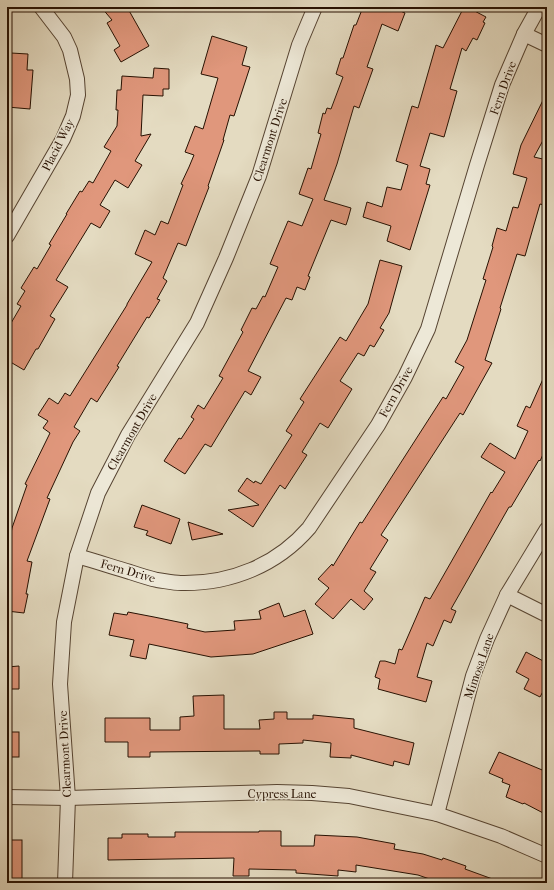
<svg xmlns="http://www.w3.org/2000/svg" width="554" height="890" font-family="'IM FELL French Canon',serif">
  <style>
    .building { fill: #e0977c; stroke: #271102 }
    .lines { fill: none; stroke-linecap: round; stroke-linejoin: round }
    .minor-casing { stroke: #564432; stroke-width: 16 }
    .minor { stroke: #ede8d7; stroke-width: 14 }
    .labels { text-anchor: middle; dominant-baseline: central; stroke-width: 3; stroke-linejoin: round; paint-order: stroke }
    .street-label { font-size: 12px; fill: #271102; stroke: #ede8d7 }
  </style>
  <rect width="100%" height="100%" fill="#e4dbc1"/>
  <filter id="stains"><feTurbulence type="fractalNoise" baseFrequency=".005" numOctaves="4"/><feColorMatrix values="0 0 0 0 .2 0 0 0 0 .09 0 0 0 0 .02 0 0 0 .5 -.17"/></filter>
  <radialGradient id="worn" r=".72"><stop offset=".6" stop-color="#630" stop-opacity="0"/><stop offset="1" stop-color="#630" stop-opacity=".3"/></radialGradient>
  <!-- building -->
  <g class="building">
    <polygon points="101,7 127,7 149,46 121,62 114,50 120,46 107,23 112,20"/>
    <polygon points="363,7 391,7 405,13 398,31 382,24 367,67 373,69 359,108 354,106 337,164 324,200 351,208 348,219 346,225 331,220 308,276 310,277 305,290 297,287 292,300 286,298 248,371 261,377 251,395 245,391 211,447 205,444 185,474 164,461 179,438 181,439 194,419 191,417 198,405 204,409 223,378 219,376 243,332 241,330 252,308 256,309 263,296 265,297 278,267 270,264 288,221 302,226 313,199 299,194 308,168 311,169 321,134 318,133 323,113 325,114 327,108 331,109 343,77 336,74 341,58 343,58 354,25 356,25"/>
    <polygon points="464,7 467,7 486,17 483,22 485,23 477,40 473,38 466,51 462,48 450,89 457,91 444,137 430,133 420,166 430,169 426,184 430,185 410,250 387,241 391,226 363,217 367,202 382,207 387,187 401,190 408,165 396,161 412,106 418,108 436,45 443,48"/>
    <polygon points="212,36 247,47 242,65 250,67 234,116 230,115 223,140 224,140 208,186 209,187 186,246 178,243 163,278 167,281 157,299 160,300 149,318 147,317 117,366 119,367 97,402 91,398 74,427 80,431 73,442 47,498 50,499 27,561 32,562 26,594 28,594 24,613 7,611 7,556 12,528 27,485 25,484 50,433 43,428 48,421 38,415 49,398 58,404 65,393 70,396 127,305 127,304 152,262 135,254 145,230 155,235 161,221 168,224 183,185 181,184 189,167 194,155 185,152 195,126 203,129 218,78 201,74"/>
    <polygon points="11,53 28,54 27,70 33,70 30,109 7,107"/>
    <polygon points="154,68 169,69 169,89 163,89 163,96 143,95 141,136 151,134 135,161 142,165 128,188 115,180 100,205 110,211 100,228 91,223 56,280 68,287 50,316 55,319 38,349 36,349 24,370 7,360 7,330 21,306 17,304 25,291 21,288 34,267 37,269 51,245 49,244 67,214 66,214 80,191 82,192 89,181 93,183 111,151 104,147 117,126 118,110 116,110 117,90 121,90 122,76 153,78"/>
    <polygon points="547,92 547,133 534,157 547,160 547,193 544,205 540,204 525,256 517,254 500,308 501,309 485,360 492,363 463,415 460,413 381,535 388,540 370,569 376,572 364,591 373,599 364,610 351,599 333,619 315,604 329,588 318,579 332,564 333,566 360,522 362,523 443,397 446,399 464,367 455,362 467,340 486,280 483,279 493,247 492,246 497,228 506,231 513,207 518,208 527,178 513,174 521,145"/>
    <polygon points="380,260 402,266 389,313 380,328 384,330 374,347 370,345 364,356 358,353 340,381 352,389 328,428 320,423 302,452 307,455 285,489 280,485 253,527 228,510 259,505 238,491 247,478 254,483 255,481 261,484 292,435 286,431 304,402 300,399 340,337 346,341 368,304"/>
    <polygon points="547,370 547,446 540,461 539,460 511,507 509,507 451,609 456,611 451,623 444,620 433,646 427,643 417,677 432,681 426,702 378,689 380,679 375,677 380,661 385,661 395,664 399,649 402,650 425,597 430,599 491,492 492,493 505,472 481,457 490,443 515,459 528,431 517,426 526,406 530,408"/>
    <polygon points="142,505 180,519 171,544 146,535 148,531 134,527"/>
    <polygon points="188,522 223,534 192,540"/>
    <polygon points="279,603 284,617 305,610 313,634 253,654 211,657 149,644 146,659 130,656 134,640 109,635 114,613 127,615 128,612 154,617 188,624 187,628 205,632 235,630 234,621 261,619 259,611"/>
    <polygon points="526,652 547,663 547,684 540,697 524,689 529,679 516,672"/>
    <polygon points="19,666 19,689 7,689 7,667"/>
    <polygon points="224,695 224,729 260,729 259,720 274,719 274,712 287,712 287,719 313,719 313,715 354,719 354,728 414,743 409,765 394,761 393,766 351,755 351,758 330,757 331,743 303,740 303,743 279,744 279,754 260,754 260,751 150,752 150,757 128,757 128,742 105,742 105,718 150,718 150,730 180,730 180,717 194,716 193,696"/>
    <rect x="7" y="732" width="12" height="25"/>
    <polygon points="499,752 547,772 547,815 524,803 523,804 506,797 510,785 502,782 503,779 489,773"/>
    <polygon points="259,831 281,831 281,846 314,846 315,835 357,837 395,844 394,849 423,854 442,860 443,858 466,866 465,869 498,881 498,883 441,883 418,875 356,865 356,872 338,870 338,876 296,873 296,870 249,869 249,876 233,876 234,858 108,860 108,838 122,838 122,834 148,834 148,837 175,837 175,832 259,832"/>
    <rect x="7" y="840" width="15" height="43"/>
  </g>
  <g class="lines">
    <!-- minor casing -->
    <g class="minor-casing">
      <g id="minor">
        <polyline points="524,34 547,45"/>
        <polyline points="7,236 63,139 73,116 78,95 77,79 70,50 64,37 41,7"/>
        <path d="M77,556C95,561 113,567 130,572C139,575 148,578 157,580C165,581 173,583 181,583C231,584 277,565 309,528L378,425L405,377L428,329L477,165L502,85L524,34L539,7"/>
        <polyline points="507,595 547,615"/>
        <polyline points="7,797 68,798 277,792 312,793 349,796 437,814 501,836 547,856"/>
        <polyline points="437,814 473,676 487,639 507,595 547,529"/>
        <polyline points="65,883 68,798 60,684 64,622 77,556 98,493 128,435 197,323 226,258 259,176 299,45 315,7"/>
      </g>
    </g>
    <!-- minor -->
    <use href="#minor" class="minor"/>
  </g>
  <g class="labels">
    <!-- street labels -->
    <g class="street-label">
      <text transform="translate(503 88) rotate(-70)">Fern Drive</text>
      <text transform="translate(270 140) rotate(-72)">Clearmont Drive</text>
      <text transform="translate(58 145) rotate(-63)">Placid Way</text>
      <text transform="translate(396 392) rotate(-61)">Fern Drive</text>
      <text transform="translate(132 432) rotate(-60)">Clearmont Drive</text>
      <text transform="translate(128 571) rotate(16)">Fern Drive</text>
      <text transform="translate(479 666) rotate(-71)">Mimosa Lane</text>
      <text transform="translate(65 754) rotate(-93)">Clearmont Drive</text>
      <text x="282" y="794">Cypress Lane</text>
    </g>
  </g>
  <!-- margin -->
  <rect width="554" height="890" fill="none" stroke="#e4dbc1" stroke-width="24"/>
  <rect x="8" y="8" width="538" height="874" fill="none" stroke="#271102" stroke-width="2"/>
  <rect x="12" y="12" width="530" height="866" fill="none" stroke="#271102"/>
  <rect width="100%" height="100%" filter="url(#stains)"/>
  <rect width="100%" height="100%" fill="url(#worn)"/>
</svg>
